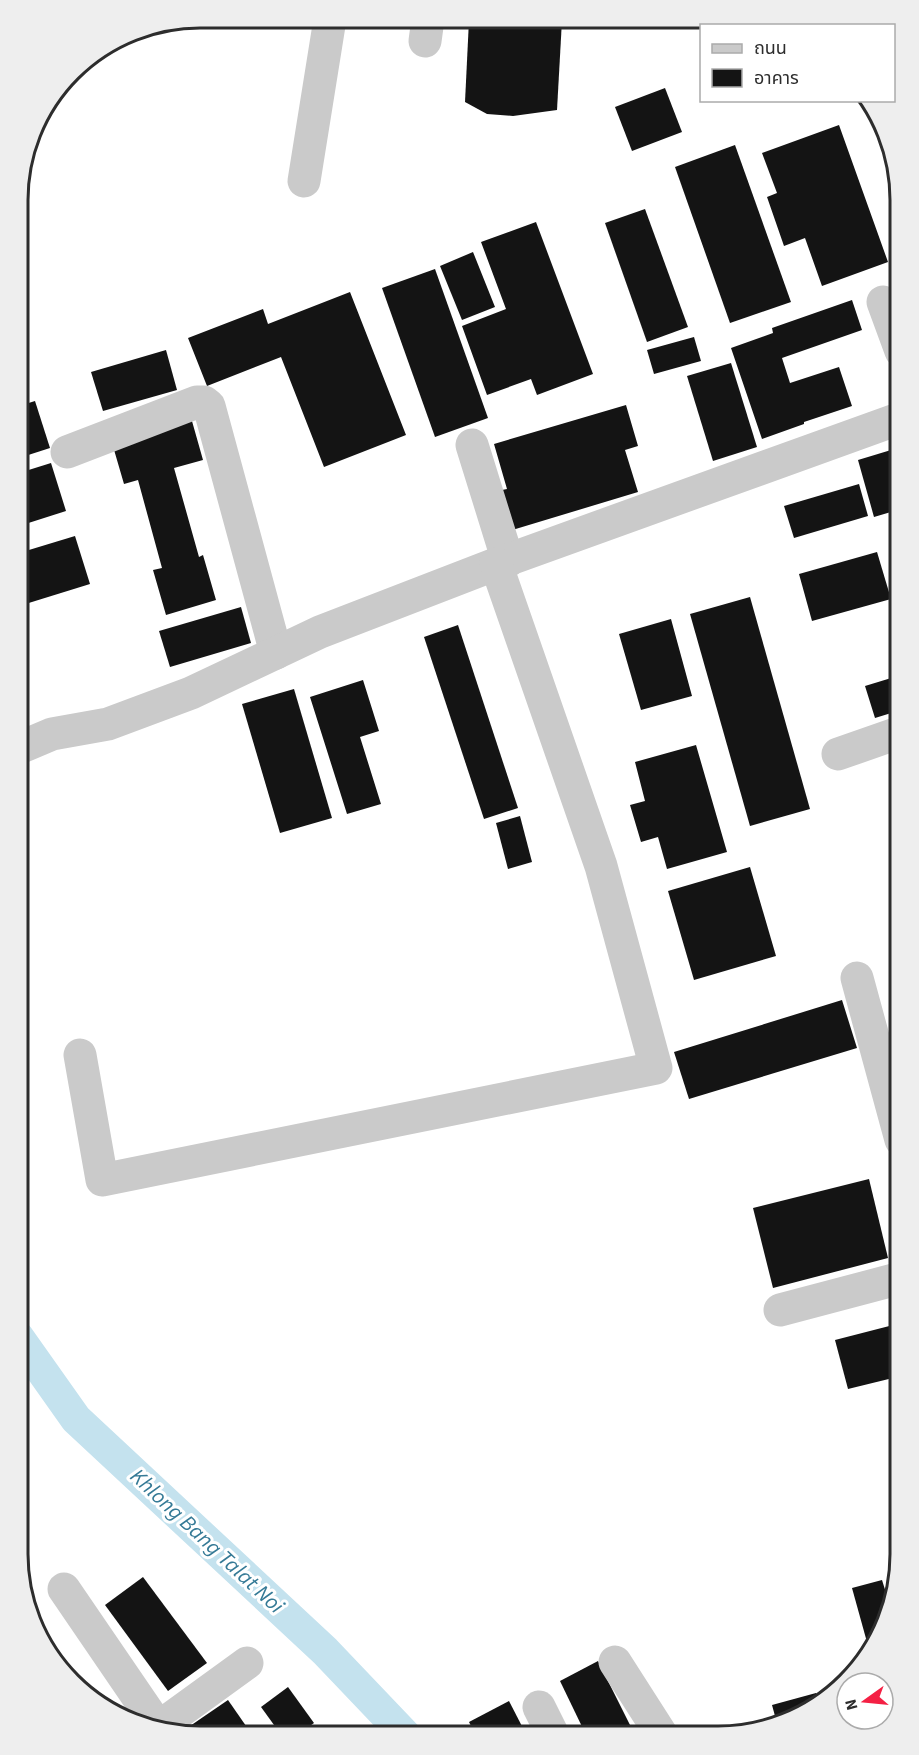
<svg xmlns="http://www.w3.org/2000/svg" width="919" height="1755" font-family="'Source Sans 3','Noto Sans Thai',sans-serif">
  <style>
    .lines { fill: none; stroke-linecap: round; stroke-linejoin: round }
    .canal { stroke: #c4e2ee; stroke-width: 32 }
    .building { fill: #141414 }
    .minor { stroke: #cacaca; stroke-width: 33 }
    .labels { text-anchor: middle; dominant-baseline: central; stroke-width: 6; stroke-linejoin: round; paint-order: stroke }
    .water-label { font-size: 22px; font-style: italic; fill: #357a96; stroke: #fff }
    .rim { fill: none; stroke: #2d2d2d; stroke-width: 3 }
  </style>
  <rect width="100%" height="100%" fill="#fff"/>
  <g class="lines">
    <!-- canal -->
    <polyline class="canal" points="18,1337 76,1419 325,1651 406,1736"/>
  </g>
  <!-- building -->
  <g class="building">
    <polygon points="469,20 562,20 557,110 513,116 487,114 465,102"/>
    <polygon points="665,88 682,132 632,151 615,107"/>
    <polygon points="839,125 888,262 822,286 805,238 784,246 767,197 777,193 762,153"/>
    <polygon points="735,145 791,302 730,323 675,167"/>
    <polygon points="645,209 688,327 647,342 605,223"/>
    <polygon points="536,222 593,374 537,395 531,379 487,395 462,326 506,309 481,242"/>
    <polygon points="473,252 495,307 462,320 440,266"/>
    <polygon points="435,269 488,418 435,437 382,288"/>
    <polygon points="901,283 901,315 891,287"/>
    <polygon points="350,292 406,435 324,467 281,357 207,386 188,338 263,309 268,324"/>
    <polygon points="852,300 862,330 782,358 790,383 839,367 852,406 804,422 804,424 762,439 731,348 773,333 772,328"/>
    <polygon points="694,337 701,361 654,374 647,350"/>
    <polygon points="166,350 177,390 103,411 91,372"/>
    <polygon points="731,363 757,447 713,461 687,376"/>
    <polygon points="35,401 50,448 19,458 19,406"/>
    <polygon points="626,405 638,446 625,450 638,492 509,531 497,491 507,489 494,444"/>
    <polygon points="190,414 203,460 174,468 199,557 203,555 216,600 166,615 153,570 162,568 138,480 124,484 110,436"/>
    <polygon points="901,447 901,509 874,517 858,460"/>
    <polygon points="51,463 66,511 19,526 19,473"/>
    <polygon points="859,484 868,516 794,538 784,506"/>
    <polygon points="75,536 90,584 19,606 19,553"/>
    <polygon points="877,552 891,599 812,621 799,574"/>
    <polygon points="750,597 810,809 750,826 690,614"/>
    <polygon points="241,607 251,643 170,667 159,631"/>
    <polygon points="671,619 692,696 641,710 619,634"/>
    <polygon points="458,625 518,808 484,819 424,637"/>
    <polygon points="901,675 901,710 875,718 865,686"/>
    <polygon points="363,680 379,731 360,737 381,804 347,814 310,697"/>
    <polygon points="294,689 332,818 280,833 242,704"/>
    <polygon points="696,745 727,852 667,869 658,837 641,842 630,805 645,801 635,762"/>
    <polygon points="520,816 532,862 508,869 496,823"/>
    <polygon points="750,867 776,956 694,980 668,891"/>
    <polygon points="19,977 21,977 24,1078 19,1078"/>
    <polygon points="842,1000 857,1048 689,1099 674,1052"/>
    <polygon points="869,1179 888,1258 773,1288 753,1208"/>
    <polygon points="901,1323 901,1376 848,1389 835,1340"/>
    <polygon points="143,1577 207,1663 168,1691 105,1605"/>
    <polygon points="882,1580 891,1609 887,1624 870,1653 852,1588"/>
    <polygon points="598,1661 636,1737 587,1737 560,1681"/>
    <polygon points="288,1687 314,1723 296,1736 282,1736 261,1707"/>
    <polygon points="816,1693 819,1706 778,1727 772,1705"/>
    <polygon points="228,1700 253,1736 197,1735 190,1726"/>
    <polygon points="509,1701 527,1736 476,1736 469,1722"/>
    <polygon points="338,1725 346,1736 323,1736"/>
  </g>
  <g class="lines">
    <!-- minor -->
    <g class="minor">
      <polyline points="425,41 428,19"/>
      <polyline points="304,181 330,19"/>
      <polyline points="883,302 901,351"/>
      <polyline points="472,445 508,561"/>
      <polyline points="67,452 197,402 204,402 209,406 276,653"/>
      <polyline points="19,748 52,734 108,724 191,693 320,632 496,564 901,418"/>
      <polyline points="838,754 901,732"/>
      <polyline points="857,978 901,1140"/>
      <polyline points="80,1055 102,1180 656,1068 601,866 496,564"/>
      <polyline points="780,1310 901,1278"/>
      <polyline points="64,1589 161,1731"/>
      <polyline points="615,1662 663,1737"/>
      <polyline points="539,1707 554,1737"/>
      <polyline points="156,1729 247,1663"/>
    </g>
  </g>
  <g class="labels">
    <!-- water labels -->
    <g class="water-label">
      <text transform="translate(207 1541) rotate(43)">Khlong Bang Talat Noi</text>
    </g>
  </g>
  <!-- crop -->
  <path d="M0 0H919V1755H0ZM200 28H718A172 172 0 0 1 890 200V1554A172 172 0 0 1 718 1726H200A172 172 0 0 1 28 1554V200A172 172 0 0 1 200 28Z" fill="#eee" fill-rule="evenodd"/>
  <path class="rim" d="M200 28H718A172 172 0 0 1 890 200V1554A172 172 0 0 1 718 1726H200A172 172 0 0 1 28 1554V200A172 172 0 0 1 200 28Z"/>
  <!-- legend -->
  <rect x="700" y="24" width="195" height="78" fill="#ffffff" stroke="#ababab" stroke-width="1.5"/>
  <rect x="712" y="44" width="30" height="9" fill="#cacaca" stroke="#ababab" stroke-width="1.5"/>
  <text x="754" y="54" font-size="18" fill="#2d2d2d">ถนน</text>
  <rect x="712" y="69" width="30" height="18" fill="#141414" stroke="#ababab" stroke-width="1.5"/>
  <text x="754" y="84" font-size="18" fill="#2d2d2d">อาคาร</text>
  <!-- north arrow -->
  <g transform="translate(865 1701) rotate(255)"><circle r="28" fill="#ffffff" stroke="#ababab" stroke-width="1.5"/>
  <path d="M0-4.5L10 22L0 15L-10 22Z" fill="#f42044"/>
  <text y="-9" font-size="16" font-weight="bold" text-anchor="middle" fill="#2d2d2d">N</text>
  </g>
</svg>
